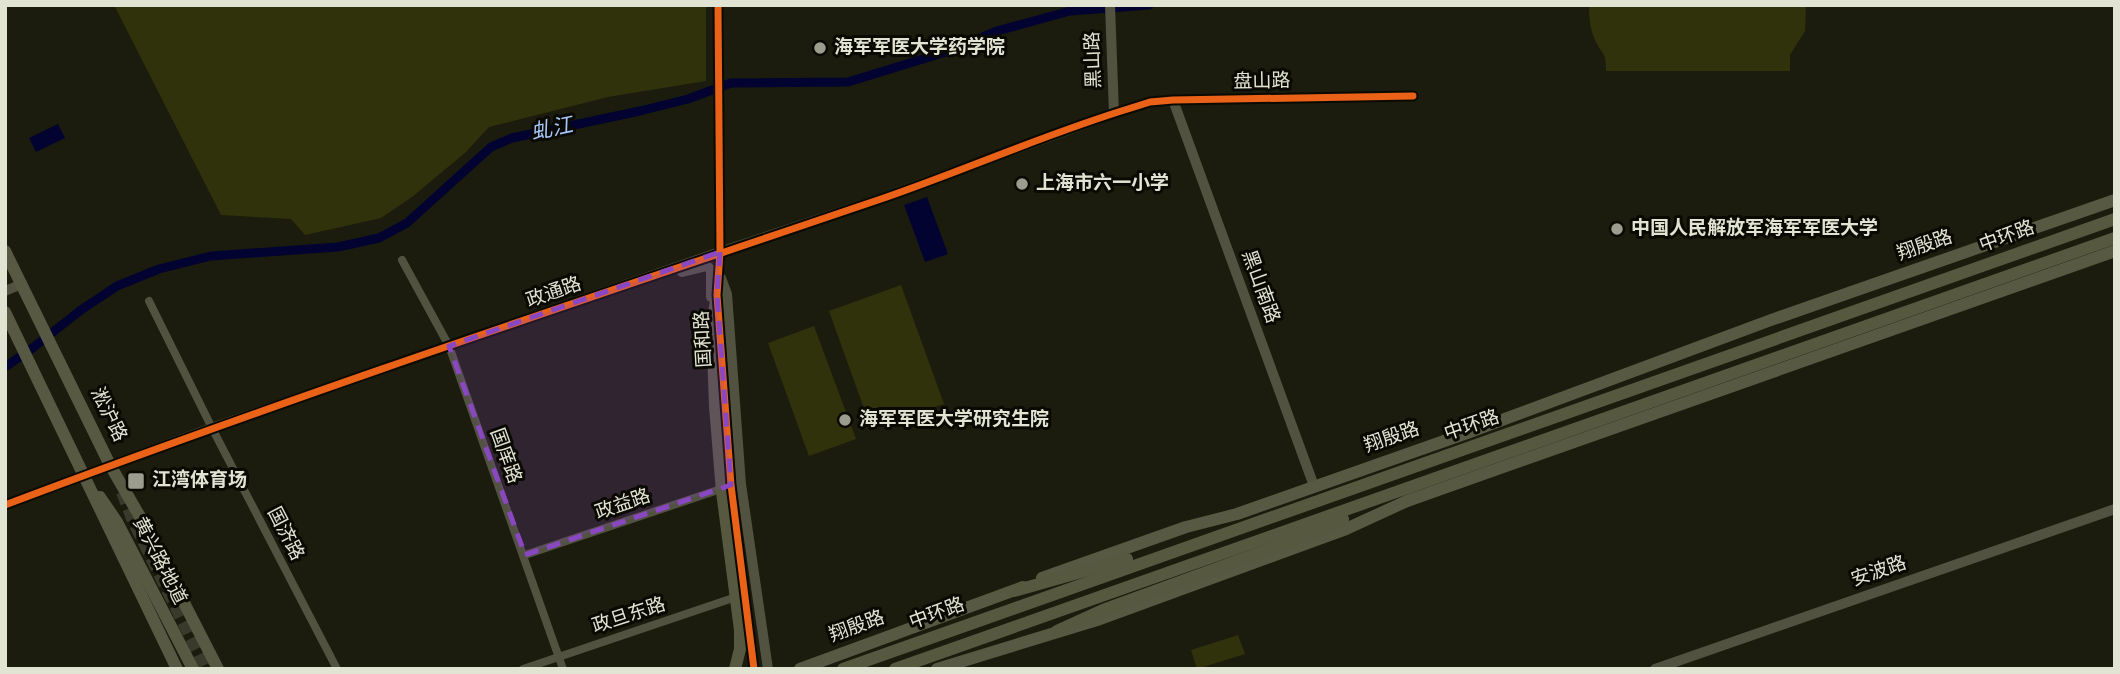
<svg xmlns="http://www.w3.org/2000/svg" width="2120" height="674" font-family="Overpass,'Noto Sans SC',sans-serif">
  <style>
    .green { fill: #30320b }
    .water { fill: #020330 }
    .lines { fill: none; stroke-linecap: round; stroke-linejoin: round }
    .canal { stroke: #020330; stroke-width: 9 }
    .primary-tunnel { stroke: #393a2b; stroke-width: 12; stroke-dasharray: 12 6; stroke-linecap: butt }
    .minor { stroke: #515240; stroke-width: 8 }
    .tertiary { stroke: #515240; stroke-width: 10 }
    .primary { stroke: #585942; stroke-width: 12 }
    .trunk { stroke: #56583f; stroke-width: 12 }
    .trunk-bridge { stroke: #56583f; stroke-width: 12 }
    .cycleway-casing { stroke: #0a0a03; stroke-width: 11 }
    .cycleway { stroke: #ea6118; stroke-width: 7 }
    .marked { fill: #8a47c2; fill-opacity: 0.2; stroke: #8a47c2; stroke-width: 5; stroke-dasharray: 14 9; stroke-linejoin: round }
    .poi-dot { fill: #9c9d8e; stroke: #0a0a03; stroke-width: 2.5 }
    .labels { text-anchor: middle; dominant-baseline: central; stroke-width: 6; stroke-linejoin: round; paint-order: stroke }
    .poi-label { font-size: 19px; font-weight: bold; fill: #e1e3d3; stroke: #0a0a03; text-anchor: start }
    .street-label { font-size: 19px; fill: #e1e3d3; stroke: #0a0a03 }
    .water-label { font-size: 21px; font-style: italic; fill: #a8c7fb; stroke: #0a0a03 }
  </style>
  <rect width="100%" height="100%" fill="#1b1c0d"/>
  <!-- green -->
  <g class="green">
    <polygon points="114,5 706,5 706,81 608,97 489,127 466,152 412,197 381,218 305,235 291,219 221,215"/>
    <path d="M1589,5H1806L1805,31L1790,55V71H1606C1606,49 1602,56 1595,40C1590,29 1589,17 1589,5Z"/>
    <polygon points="901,285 944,404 871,428 829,311"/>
    <polygon points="814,326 856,439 809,456 768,343"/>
    <polygon points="1238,635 1245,654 1197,669 1191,650"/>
  </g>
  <!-- water -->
  <g class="water">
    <polygon points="58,124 65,138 36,152 29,138"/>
    <polygon points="927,197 948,254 925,262 904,205"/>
  </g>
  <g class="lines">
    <!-- canal -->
    <polyline class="canal" points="5,367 30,350 81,310 117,286 159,269 211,256 338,247 379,238 407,223 491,147 512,138 640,111 688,99 731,83 848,82 949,51 997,31 1070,11 1149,5"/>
    <!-- primary-tunnel -->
    <polyline class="primary-tunnel" points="122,492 133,521 206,669"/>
    <!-- minor -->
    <g class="minor">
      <polyline points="1173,100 1413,96"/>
      <polyline points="402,260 449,346 563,669"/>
      <polyline points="149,301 212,428 337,669"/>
      <polyline points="525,555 724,488"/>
      <polyline points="523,669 739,596"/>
    </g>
    <!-- tertiary -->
    <g class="tertiary">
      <polyline points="718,5 720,252 717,295 731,485 754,669"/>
      <polyline points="1110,5 1114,113"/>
      <polyline points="682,272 707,266 711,270 711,297"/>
      <polyline points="721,278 727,294 741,484 768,669"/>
      <polyline points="5,291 22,284"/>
      <polyline points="5,505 212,428 720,252 880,199 1114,113 1150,102 1173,100 1314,486"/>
      <polyline points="1655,669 2115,509"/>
    </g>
    <!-- primary -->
    <g class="primary">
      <polyline points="5,251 110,465 139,515 218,669"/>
      <polyline points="5,312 177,669"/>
      <polyline points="100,497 117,522 193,669"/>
      <polyline points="1042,578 1186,527 1237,514 1467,433 1771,320 2115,200"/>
      <polyline points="800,669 1023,587"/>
      <polyline points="937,669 1097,620 1346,529 1407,501 2115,251"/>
    </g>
    <!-- trunk -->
    <g class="trunk">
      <polyline points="715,406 712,324 717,295"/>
      <polyline points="1014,591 1127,559"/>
      <polyline points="1057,631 1103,610 1311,534 1343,519"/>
      <polyline points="843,669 2115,219"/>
      <polyline points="895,669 2115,238"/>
    </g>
    <!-- trunk-bridge -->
    <polyline class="trunk-bridge" points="715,406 722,492 740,630 740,649 735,669"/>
    <!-- cycleway casing -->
    <g class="cycleway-casing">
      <g id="cycleway">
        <polyline points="718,5 720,252 717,295 731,485 754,669"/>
        <path d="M5,505C294,396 586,299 878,200C963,171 1045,134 1131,108L1150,102L1173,100L1413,96"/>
      </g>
    </g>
    <!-- cycleway -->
    <use href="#cycleway" class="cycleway"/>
  </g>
  <!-- marked area -->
  <path class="marked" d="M720,252L717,295L731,485L525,555L449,346Z"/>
  <!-- markers -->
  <g class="poi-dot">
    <circle cx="820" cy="48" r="7"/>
    <circle cx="1022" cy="184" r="7"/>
    <circle cx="1617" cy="229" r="7"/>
    <circle cx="845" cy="420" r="7"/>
    <rect x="127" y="472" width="18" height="18" rx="3.5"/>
  </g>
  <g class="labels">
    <!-- poi labels -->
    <g class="poi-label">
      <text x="834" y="48">海军军医大学药学院</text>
      <text x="1036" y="184">上海市六一小学</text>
      <text x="1631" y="229">中国人民解放军海军军医大学</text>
      <text x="859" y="420">海军军医大学研究生院</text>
      <text x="152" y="481">江湾体育场</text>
    </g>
    <!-- street labels -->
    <g class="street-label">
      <text transform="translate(1094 60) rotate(-92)">黑山路</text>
      <text transform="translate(1262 82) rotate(-1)">盘山路</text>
      <text transform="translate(2007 237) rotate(-20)">中环路</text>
      <text transform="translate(1925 246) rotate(-19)">翔殷路</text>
      <text transform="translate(1260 287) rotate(70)">黑山南路</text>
      <text transform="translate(554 293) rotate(-19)">政通路</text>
      <text transform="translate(704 339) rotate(-93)">国和路</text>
      <text transform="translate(108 415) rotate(64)">淞沪路</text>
      <text transform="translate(1472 426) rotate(-19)">中环路</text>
      <text transform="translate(1392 438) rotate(-19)">翔殷路</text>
      <text transform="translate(505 456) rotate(70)">国庠路</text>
      <text transform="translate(623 505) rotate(-19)">政益路</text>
      <text transform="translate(285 534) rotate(63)">国济路</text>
      <text transform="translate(159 561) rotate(63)">黄兴路地道</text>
      <text transform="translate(1879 572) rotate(-19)">安波路</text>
      <text transform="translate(937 614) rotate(-20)">中环路</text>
      <text transform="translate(629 616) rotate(-18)">政旦东路</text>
      <text transform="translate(857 627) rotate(-20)">翔殷路</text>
    </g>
    <!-- water labels -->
    <g class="water-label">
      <text transform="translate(552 130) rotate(-12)">虬江</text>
    </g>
  </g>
  <!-- border -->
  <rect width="2120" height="674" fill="none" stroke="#e1e3d3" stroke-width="14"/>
</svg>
